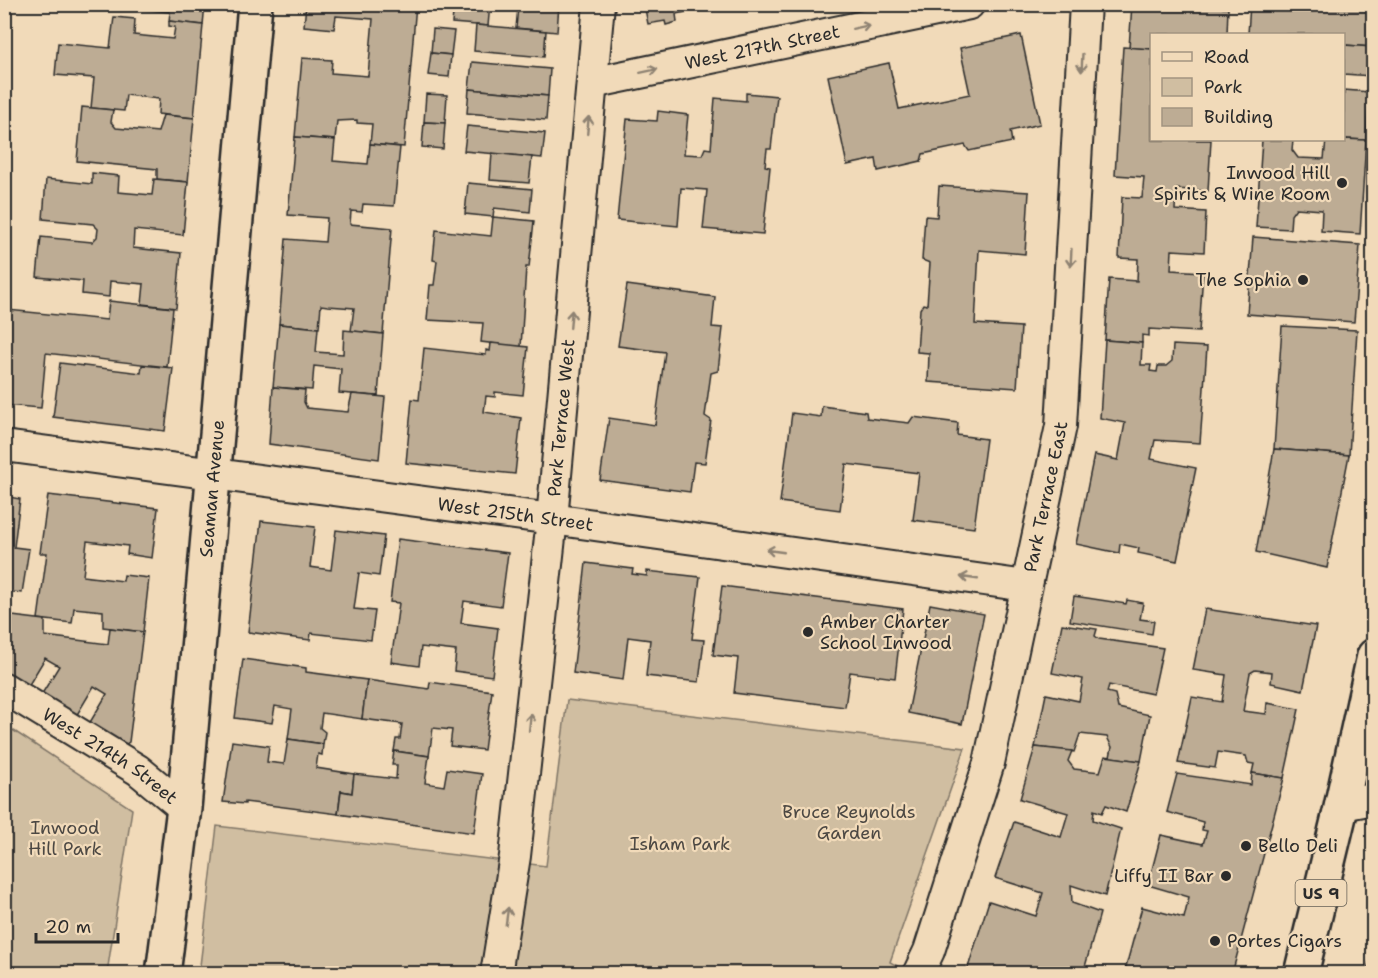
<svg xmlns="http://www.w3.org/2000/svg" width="1378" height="978" font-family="'Shantell Sans',sans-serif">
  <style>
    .green { fill: #d0bea1; stroke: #7e7466; stroke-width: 1.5 }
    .building { fill: #bdac94; stroke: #2b2b2b; stroke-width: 1.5 }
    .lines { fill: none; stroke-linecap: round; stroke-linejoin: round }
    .minor-casing { stroke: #2b2b2b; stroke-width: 34 }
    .tertiary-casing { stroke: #2b2b2b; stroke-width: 38 }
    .primary-casing { stroke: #2b2b2b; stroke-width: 38 }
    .minor { stroke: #f1dab9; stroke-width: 30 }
    .tertiary { stroke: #f1dab9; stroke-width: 33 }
    .primary { stroke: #f1dab9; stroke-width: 33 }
    .oneway { stroke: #8e8272 }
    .poi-dot { fill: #2b2b2b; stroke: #f1dab9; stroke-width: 2 }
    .labels { text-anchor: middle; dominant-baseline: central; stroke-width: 4.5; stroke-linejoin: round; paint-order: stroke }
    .shield { fill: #f1dab9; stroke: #666056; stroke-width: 1.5 }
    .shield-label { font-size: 16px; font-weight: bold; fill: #2b2b2b }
    .street-label { font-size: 18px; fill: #2b2b2b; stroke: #f1dab9 }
    .poi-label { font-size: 18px; fill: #2b2b2b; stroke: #f1dab9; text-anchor: end }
    .park-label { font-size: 18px; fill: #4c4843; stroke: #f1dab9 }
  </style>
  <rect width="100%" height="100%" fill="#f1dab9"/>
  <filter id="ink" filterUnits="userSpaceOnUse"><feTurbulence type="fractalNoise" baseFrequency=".0167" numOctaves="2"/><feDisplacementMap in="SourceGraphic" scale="12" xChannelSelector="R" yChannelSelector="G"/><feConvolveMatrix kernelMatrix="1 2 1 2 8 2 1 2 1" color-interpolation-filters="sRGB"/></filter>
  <g filter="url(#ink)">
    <!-- green -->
    <g class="green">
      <polygon points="567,700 965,748 890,962 910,973 199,974 217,826 546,866"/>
      <polygon points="5,725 132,809 107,973 5,973"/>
    </g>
    <!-- building -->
    <g class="building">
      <polygon points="205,4 203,25 169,21 170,12 96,5"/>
      <polygon points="306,4 416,4 404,147 370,144 372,124 357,123 357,120 337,121 335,140 295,137 302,58 332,60 331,73 368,76 373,19 336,16 334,29 304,26"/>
      <polygon points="454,4 490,4 488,26 452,23"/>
      <polygon points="515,4 559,4 557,32 516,28 518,7"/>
      <polygon points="644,4 690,4 691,11 676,14 677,22 666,25 665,21 648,24"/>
      <polygon points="1132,4 1223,4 1223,8 1228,8 1227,34 1152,34 1152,49 1129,48"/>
      <polygon points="1250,4 1374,4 1373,47 1344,45 1344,34 1248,34"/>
      <polygon points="114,17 135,19 134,35 173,39 175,27 169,26 169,21 203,25 194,118 158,114 159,99 126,95 124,111 91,108 94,78 55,75 58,43 110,48"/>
      <polygon points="476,25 546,31 544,57 474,51"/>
      <polygon points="433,29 454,31 451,55 431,53"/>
      <polygon points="1021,35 1040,124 1010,131 1012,142 969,151 965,145 923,154 921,161 878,171 876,159 847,165 828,76 889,63 899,109 970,94 960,48"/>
      <polygon points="1344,45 1373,47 1371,76 1344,74"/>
      <polygon points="1123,47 1152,49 1152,140 1211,140 1208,191 1176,189 1175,210 1206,212 1204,252 1172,250 1171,270 1203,272 1199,332 1149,329 1149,336 1142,335 1142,343 1105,340 1109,279 1137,281 1138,259 1119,258 1122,197 1142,198 1144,177 1115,175"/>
      <polygon points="431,53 451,55 449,77 428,75"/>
      <polygon points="472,62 550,69 548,96 469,89"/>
      <polygon points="469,89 548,96 546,120 467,113"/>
      <polygon points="1344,90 1369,92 1366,140 1344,139"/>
      <polygon points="746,93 777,96 771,149 767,149 765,166 770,167 763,234 703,229 707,190 681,188 678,226 617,220 627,119 657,121 658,111 688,115 684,154 702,155 705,148 711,149 715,98 746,101"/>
      <polygon points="426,94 447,95 445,123 424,122"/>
      <polygon points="82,107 113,110 111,122 116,128 158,132 163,115 194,118 188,182 157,179 157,169 77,161"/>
      <polygon points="424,122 445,123 443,149 422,147"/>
      <polygon points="467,126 545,133 542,158 464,151"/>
      <polygon points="295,137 335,140 333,161 368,164 370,144 400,147 394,206 363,204 362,212 351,211 350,224 392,228 383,334 351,331 354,308 328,306 321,305 319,328 279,324 286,239 325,242 327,218 288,215"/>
      <polygon points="1344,139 1366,140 1360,234 1321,231 1322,210 1296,208 1291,215 1290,229 1256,227 1262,140 1293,140 1292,150 1298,158 1324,159 1326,140"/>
      <polygon points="492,153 532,157 529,183 490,180"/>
      <polygon points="92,173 119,176 118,192 152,195 154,179 188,182 183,235 134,230 133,248 181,253 176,308 142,304 144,284 110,281 109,297 82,294 83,281 37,277 41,237 92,242 97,237 98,229 93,224 43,219 46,179 92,184"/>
      <polygon points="468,183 532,189 530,212 494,208 493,217 465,214"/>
      <polygon points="939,186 1029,192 1025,254 979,250 975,324 1021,327 1017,388 928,382 929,353 917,352 920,309 923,304 927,305 930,263 922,260 925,216 937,217"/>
      <polygon points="493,217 534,221 529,267 526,267 521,347 481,342 483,323 427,320 430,285 434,285 437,261 433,260 436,230 491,236"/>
      <polygon points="1253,237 1360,245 1354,322 1247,314"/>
      <polygon points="627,285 715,297 712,327 723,328 721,345 718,371 711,373 705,416 711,420 705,463 694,462 690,492 600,480 609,418 655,425 665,352 618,346"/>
      <polygon points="109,301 173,308 167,367 46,353 41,408 4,405 4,349 8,310 107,320"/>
      <polygon points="279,324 318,328 316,352 343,354 344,330 383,334 378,396 339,393 341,369 314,366 312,390 273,387"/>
      <polygon points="1282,326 1357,330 1349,455 1274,449"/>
      <polygon points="1105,340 1142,343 1141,365 1151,365 1150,371 1157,372 1158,366 1166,366 1172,361 1173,345 1207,347 1200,443 1155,440 1151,459 1196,468 1177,561 1138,553 1139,548 1120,544 1119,553 1076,544 1094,455 1118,460 1125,423 1100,418"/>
      <polygon points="491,343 528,347 523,395 495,392 495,397 486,396 484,412 521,418 515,474 406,463 412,399 419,400 424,348 486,355 486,350 490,351"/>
      <polygon points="60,363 141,373 142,365 173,368 165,431 53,417"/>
      <polygon points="273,387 305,390 304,402 307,408 348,412 352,394 385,397 379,459 269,444"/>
      <polygon points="822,406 866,412 867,418 909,423 913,417 958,423 957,435 986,439 974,528 913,520 919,473 846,464 840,510 780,502 792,413 821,417"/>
      <polygon points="1274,449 1349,455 1327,568 1256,552"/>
      <polygon points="48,495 158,508 152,558 127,554 128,546 87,541 83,576 123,581 124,575 149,578 143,632 103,627 103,611 74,608 72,623 38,619 47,553 40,553"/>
      <polygon points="4,496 20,499 14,547 29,549 22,593 4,591"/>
      <polygon points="261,521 315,527 310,567 331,570 336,530 384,536 379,576 359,573 354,609 375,611 371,640 311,633 310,640 248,632"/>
      <polygon points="398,539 508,553 501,606 464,601 461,623 498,628 492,676 454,671 456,651 421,647 419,666 391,662 399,603 390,602"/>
      <polygon points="586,563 633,569 632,574 647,576 647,571 700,577 692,639 704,640 699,682 646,676 650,640 628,637 623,680 573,673"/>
      <polygon points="722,586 903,609 895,678 850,672 845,707 734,693 738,658 713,655"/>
      <polygon points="1074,596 1126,604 1127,600 1143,603 1140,619 1154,621 1152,634 1070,621"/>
      <polygon points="930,604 984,614 962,724 908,713"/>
      <polygon points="1205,609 1316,626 1303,690 1271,683 1272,672 1255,670 1250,673 1243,711 1266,714 1267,703 1299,709 1284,778 1252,773 1254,764 1248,763 1246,756 1218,752 1215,768 1178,763 1192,697 1222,702 1226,675 1193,670"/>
      <polygon points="4,615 45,620 45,636 108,644 110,628 143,632 129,742 126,744 89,724 107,694 94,686 75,718 40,697 59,666 45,658 27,688 4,674"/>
      <polygon points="1062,624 1097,629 1095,636 1099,639 1163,648 1153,694 1109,685 1107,692 1115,694 1118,708 1150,715 1141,761 1110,757 1112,747 1107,737 1080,734 1074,752 1035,747 1046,694 1079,701 1083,679 1052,673"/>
      <polygon points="243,659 306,668 306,672 367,680 362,719 322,713 320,728 325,732 323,744 288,739 292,709 275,706 272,723 235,718"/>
      <polygon points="367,680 429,689 430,682 492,691 484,750 450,746 452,730 433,728 429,756 394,751 396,739 400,739 402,724 362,719"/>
      <polygon points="288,739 323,744 322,755 318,754 316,768 354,774 352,793 341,791 338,814 245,802 245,804 223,802 232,741 269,746 267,762 284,764"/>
      <polygon points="1035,747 1072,751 1068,761 1074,769 1100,772 1105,756 1141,761 1126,812 1106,805 1102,813 1094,810 1093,820 1121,829 1105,896 1071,885 1072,903 1100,913 1083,974 1046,974 1003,969 1002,974 966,974 989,901 1036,916 1043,893 995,878 1014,822 1061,837 1068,813 1020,799"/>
      <polygon points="394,751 429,756 425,783 444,786 447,769 482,774 474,833 338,814 341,791 352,793 354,774 396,779 397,765 392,765"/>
      <polygon points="1252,773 1284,778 1232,974 1124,974 1142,907 1184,918 1189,897 1148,885 1161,835 1203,844 1207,831 1202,830 1203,822 1167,812 1177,774 1251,785"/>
      <polygon points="1374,945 1374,974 1366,974"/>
    </g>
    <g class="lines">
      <!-- minor casing -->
      <g class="minor-casing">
        <g id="minor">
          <path id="s1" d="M592,83L969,4"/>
          <path id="s2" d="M4,446L552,519L1026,586"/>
          <path id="s3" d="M4,688L138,770L184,808"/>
          <polyline points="1342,805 1374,799"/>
          <path id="s4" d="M496,974L515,856L552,519L599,4"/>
          <path id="s5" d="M918,974L929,951L989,763L1061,426L1085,4"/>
        </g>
      </g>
      <!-- tertiary casing -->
      <g class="tertiary-casing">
        <g id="tertiary">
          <path id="s6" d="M163,974L184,808L255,4"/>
        </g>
      </g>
      <!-- primary casing -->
      <g class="primary-casing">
        <polyline id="primary" points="1301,974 1340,812 1374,656"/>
      </g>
      <!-- minor -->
      <use href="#minor" class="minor"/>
      <!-- tertiary -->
      <use href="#tertiary" class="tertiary"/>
      <!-- primary -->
      <use href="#primary" class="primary"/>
    </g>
    <!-- one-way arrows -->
    <defs><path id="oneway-shaft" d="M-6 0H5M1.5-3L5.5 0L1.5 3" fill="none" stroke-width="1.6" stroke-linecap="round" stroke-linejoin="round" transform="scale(1.5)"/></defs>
    <g class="oneway">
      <use href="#oneway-shaft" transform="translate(861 27) rotate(-12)"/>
      <use href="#oneway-shaft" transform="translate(1082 63) rotate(93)"/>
      <use href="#oneway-shaft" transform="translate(649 71) rotate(-12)"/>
      <use href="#oneway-shaft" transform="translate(588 125) rotate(-85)"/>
      <use href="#oneway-shaft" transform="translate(1071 258) rotate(93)"/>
      <use href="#oneway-shaft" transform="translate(571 319) rotate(-85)"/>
      <use href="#oneway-shaft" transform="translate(775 551) rotate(-172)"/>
      <use href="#oneway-shaft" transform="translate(969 578) rotate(-172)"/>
      <use href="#oneway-shaft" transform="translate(530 722) rotate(-84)"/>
      <use href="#oneway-shaft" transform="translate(507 916) rotate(-82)"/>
    </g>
  </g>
  <!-- markers -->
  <g class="poi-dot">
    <circle cx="1342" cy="183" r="6"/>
    <circle cx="1303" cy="280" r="6"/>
    <circle cx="808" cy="632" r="6"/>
    <circle cx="1246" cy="846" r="6"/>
    <circle cx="1226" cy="876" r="6"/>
    <circle cx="1215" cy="941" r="6"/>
  </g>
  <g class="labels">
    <!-- shield labels -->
    <rect class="shield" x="1295.5" y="880" width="51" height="26" rx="4.5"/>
    <g class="shield-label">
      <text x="1321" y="893">US 9</text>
    </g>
    <!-- street labels -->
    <g class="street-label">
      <text stroke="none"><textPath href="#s1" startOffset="174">West 217th Street</textPath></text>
      <text stroke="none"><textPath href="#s4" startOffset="560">Park Terrace West</textPath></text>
      <text stroke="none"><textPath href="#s6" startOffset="488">Seaman Avenue</textPath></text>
      <text stroke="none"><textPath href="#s5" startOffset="495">Park Terrace East</textPath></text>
      <text stroke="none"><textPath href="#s2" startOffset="516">West 215th Street</textPath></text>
      <text stroke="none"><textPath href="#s3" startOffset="126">West 214th Street</textPath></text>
    </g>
    <!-- poi labels -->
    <g class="poi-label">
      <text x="1330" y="173">Inwood Hill<tspan x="1330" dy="21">Spirits &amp; Wine Room</tspan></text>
      <text x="1291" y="280">The Sophia</text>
      <text x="820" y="622" text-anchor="start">Amber Charter<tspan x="820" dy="21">School Inwood</tspan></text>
      <text x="1258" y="846" text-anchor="start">Bello Deli</text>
      <text x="1214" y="876">Liffy II Bar</text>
      <text x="1227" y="941" text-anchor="start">Portes Cigars</text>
    </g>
    <!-- park labels -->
    <g class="park-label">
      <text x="849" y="812">Bruce Reynolds<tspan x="849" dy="21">Garden</tspan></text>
      <text x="65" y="828">Inwood<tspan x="65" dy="21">Hill Park</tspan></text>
      <text x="680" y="844">Isham Park</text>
    </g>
  </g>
  <!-- margin -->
  <rect width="1378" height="978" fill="none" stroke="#f1dab9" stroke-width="24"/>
  <rect x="12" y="12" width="1354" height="954" fill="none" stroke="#2b2b2b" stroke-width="2" filter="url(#ink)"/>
  <!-- legend -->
  <rect x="1150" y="33" width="195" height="108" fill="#f1dab9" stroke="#a29480" stroke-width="1.5"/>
  <rect x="1162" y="52" width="30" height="9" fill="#f1dab9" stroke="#a29480" stroke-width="1.5"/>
  <text x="1204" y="63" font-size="18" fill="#2b2b2b">Road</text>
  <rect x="1162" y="78" width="30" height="18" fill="#d0bea1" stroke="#a29480" stroke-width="1.5"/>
  <text x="1204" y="93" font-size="18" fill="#2b2b2b">Park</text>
  <rect x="1162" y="108" width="30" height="18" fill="#bdac94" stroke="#a29480" stroke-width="1.5"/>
  <text x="1204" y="123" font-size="18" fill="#2b2b2b">Building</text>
  <!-- scale -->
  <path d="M36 933v9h82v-9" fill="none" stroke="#2b2b2b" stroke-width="3"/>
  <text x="45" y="933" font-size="18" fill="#2b2b2b" stroke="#f1dab9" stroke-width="4.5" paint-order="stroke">20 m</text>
</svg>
